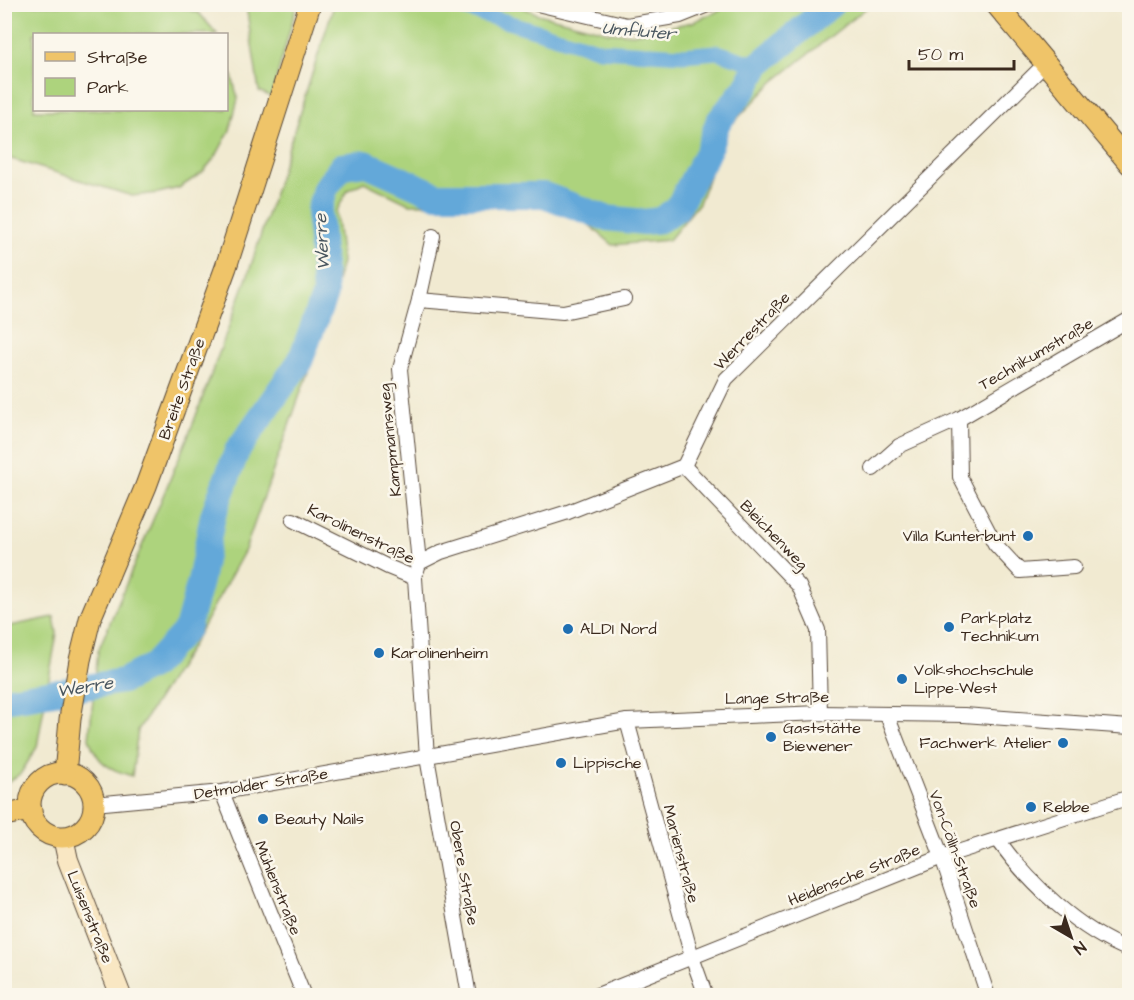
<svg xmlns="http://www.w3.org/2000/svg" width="1134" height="1000" font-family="'Architects Daughter',sans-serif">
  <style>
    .green { fill: #add37d; stroke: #747e4e; stroke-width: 1.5 }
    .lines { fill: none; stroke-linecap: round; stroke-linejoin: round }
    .canal { stroke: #63a8d9; stroke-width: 15 }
    .river { stroke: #63a8d9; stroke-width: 26 }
    .street-casing { stroke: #564739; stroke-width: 16 }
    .secondary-casing { stroke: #564739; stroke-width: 22 }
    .primary-casing { stroke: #564739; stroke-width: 23 }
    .street { stroke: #fff; stroke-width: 14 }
    .secondary { stroke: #f9e7c3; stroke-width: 20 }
    .primary { stroke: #efc469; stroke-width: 21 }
    .poi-dot { fill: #1f6fb2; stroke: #fbf7ec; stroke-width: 2 }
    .labels { text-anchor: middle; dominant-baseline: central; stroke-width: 5; stroke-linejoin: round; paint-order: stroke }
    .street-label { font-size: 16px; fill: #3b2a1e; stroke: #fbf7ec }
    .poi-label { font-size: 16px; fill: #3b2a1e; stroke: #fbf7ec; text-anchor: start }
    .water-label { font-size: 18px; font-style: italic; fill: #49565f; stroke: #fbf7ec }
  </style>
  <rect width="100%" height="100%" fill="#fbf7ec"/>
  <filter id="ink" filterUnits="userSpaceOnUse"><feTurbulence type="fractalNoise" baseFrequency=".0167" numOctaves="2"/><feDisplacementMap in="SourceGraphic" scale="12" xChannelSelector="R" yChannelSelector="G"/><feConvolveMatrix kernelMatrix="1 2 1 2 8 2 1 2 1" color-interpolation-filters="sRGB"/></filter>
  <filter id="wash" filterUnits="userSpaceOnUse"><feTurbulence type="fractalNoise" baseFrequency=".008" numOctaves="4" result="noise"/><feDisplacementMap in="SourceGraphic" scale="24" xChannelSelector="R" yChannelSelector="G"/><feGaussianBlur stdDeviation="1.35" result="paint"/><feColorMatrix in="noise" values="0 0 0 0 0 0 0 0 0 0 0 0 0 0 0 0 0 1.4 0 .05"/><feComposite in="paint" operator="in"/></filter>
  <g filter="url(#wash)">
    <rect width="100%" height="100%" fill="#f1ead1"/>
    <!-- green -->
    <g class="green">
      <polygon points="171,5 199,13 217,34 34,34 34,110 226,110 227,57 238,99 230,130 216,156 202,173 179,188 158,193 132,196 5,157 5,5"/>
      <polygon points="246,5 297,5 271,97 259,91"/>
      <path d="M334,5H517L538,14L608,32L633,34L693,22L732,5H870L773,82L727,129L699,203L669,240L613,245L587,223L540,203L409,204L364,182L348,190L336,212L342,262L327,318L245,550L193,644L138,730L132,776C108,769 97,763 89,738L98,651L191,429L249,272Z"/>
      <polygon points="54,617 57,633 37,747 21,773 5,785 5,627"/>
    </g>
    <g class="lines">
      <!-- canal -->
      <polyline class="canal" points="448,4 600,50 683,55 717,52 758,65"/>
      <!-- river -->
      <polyline class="river" points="4,700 123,681 154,665 187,629 200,581 213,515 237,451 300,361 325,294 319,211 325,189 342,166 365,163 437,195 544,195 606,218 644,222 660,220 677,209 708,151 718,122 747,86 758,65 832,4"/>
    </g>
  </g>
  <g filter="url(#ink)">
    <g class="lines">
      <!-- street casing -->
      <g class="street-casing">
        <g id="street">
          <polyline points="537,4 627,25 680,16 710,4"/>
          <polyline points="419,300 563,312 624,299"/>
          <polyline points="959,419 960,477 995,544 1020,571 1074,567"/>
          <polyline points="684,466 799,586 818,630 820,713"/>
          <polyline points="873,469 899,446 959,419 1130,319"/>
          <polyline points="293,520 388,567 415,578 427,757 469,996"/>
          <polyline points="419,563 441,552 568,512 684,466 726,379 1045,64"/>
          <polyline points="417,570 419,563 400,369 419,300 433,236"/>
          <polyline points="887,715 942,857 988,996"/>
          <polyline points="627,721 692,957 706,996"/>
          <polyline points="222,792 304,996"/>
          <polyline points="94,804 222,792 627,721 820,713 964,715 1130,727"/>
          <path d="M998,840C1029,883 1079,931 1130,950"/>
          <polyline points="595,996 942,857 1130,797"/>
        </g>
      </g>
      <!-- secondary casing -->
      <g class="secondary-casing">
        <polyline id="secondary" points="63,837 68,860 121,996"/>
      </g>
      <!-- primary casing -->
      <g class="primary-casing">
        <g id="primary">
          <polyline points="996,4 1130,164"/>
          <circle cx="62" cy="805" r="32"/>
          <polyline points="65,774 70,719 80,660 90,619 146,486 206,322 226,267 310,4"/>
          <polyline points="4,815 31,810"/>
        </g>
      </g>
      <!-- street -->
      <use href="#street" class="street"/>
      <!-- secondary -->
      <use href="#secondary" class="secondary"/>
      <!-- primary -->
      <use href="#primary" class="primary"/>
    </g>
  </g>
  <!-- markers -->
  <g class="poi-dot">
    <circle cx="1028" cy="536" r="6"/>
    <circle cx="949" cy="627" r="6"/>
    <circle cx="568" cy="629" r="6"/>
    <circle cx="379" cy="653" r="6"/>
    <circle cx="902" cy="679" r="6"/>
    <circle cx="771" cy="737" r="6"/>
    <circle cx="1063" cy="743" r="6"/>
    <circle cx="561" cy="763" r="6"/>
    <circle cx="1031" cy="807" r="6"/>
    <circle cx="263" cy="819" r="6"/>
  </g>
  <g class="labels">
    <!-- street labels -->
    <g class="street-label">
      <text transform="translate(752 331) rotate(-46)">Werrestraße</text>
      <text transform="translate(1036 354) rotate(-30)">Technikumstraße</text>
      <text transform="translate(182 389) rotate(-70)">Breite Straße</text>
      <text transform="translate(390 440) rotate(-96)">Kampmannsweg</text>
      <text transform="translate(361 534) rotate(26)">Karolinenstraße</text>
      <text transform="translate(774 535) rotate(46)">Bleichenweg</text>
      <text transform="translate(777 698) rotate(-1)">Lange Straße</text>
      <text transform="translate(261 784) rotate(-9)">Detmolder Straße</text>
      <text transform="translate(955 849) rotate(70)">Von-Cölln-Straße</text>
      <text transform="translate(681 854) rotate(75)">Marienstraße</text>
      <text transform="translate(464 873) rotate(80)">Obere Straße</text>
      <text transform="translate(854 875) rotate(-22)">Heidensche Straße</text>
      <text transform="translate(278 888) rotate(68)">Mühlenstraße</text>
      <text transform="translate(90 917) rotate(68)">Luisenstraße</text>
    </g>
    <!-- poi labels -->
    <g class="poi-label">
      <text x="1016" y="536" text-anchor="end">Villa Kunterbunt</text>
      <text x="961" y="618">Parkplatz<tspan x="961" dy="18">Technikum</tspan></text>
      <text x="580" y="629">ALDI Nord</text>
      <text x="391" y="653">Karolinenheim</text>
      <text x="914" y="670">Volkshochschule<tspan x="914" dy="18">Lippe-West</tspan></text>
      <text x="783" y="728">Gaststätte<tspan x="783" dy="18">Biewener</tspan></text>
      <text x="1051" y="743" text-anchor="end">Fachwerk Atelier</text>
      <text x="573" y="763">Lippische</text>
      <text x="1043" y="807">Rebbe</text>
      <text x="275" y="819">Beauty Nails</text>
    </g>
    <!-- water labels -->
    <g class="water-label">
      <text transform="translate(639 31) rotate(5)">Umfluter</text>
      <text transform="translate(322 242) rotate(-93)">Werre</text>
      <text transform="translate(85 687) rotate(-9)">Werre</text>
    </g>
  </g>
  <!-- margin -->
  <rect width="1134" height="1000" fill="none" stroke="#fbf7ec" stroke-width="24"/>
  <!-- legend -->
  <rect x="33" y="33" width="195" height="78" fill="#fbf7ec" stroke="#aea59a" stroke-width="1.5"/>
  <rect x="45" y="52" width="30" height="9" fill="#efc469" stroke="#aea59a" stroke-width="1.5"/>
  <text x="87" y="63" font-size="18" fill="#3b2a1e">Straße</text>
  <rect x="45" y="78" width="30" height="18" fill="#add37d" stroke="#aea59a" stroke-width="1.5"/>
  <text x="87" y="93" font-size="18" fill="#3b2a1e">Park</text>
  <!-- north arrow -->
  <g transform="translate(1071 937) rotate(141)" stroke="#fbf7ec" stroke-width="4.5" paint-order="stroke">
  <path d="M0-4.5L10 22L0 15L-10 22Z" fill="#3b2a1e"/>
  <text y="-9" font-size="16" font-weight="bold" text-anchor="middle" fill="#3b2a1e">N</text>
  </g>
  <!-- scale -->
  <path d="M909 60v9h105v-9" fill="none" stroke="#3b2a1e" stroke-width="3"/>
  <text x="918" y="60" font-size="18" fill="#3b2a1e" stroke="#fbf7ec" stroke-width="4.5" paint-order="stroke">50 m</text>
</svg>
